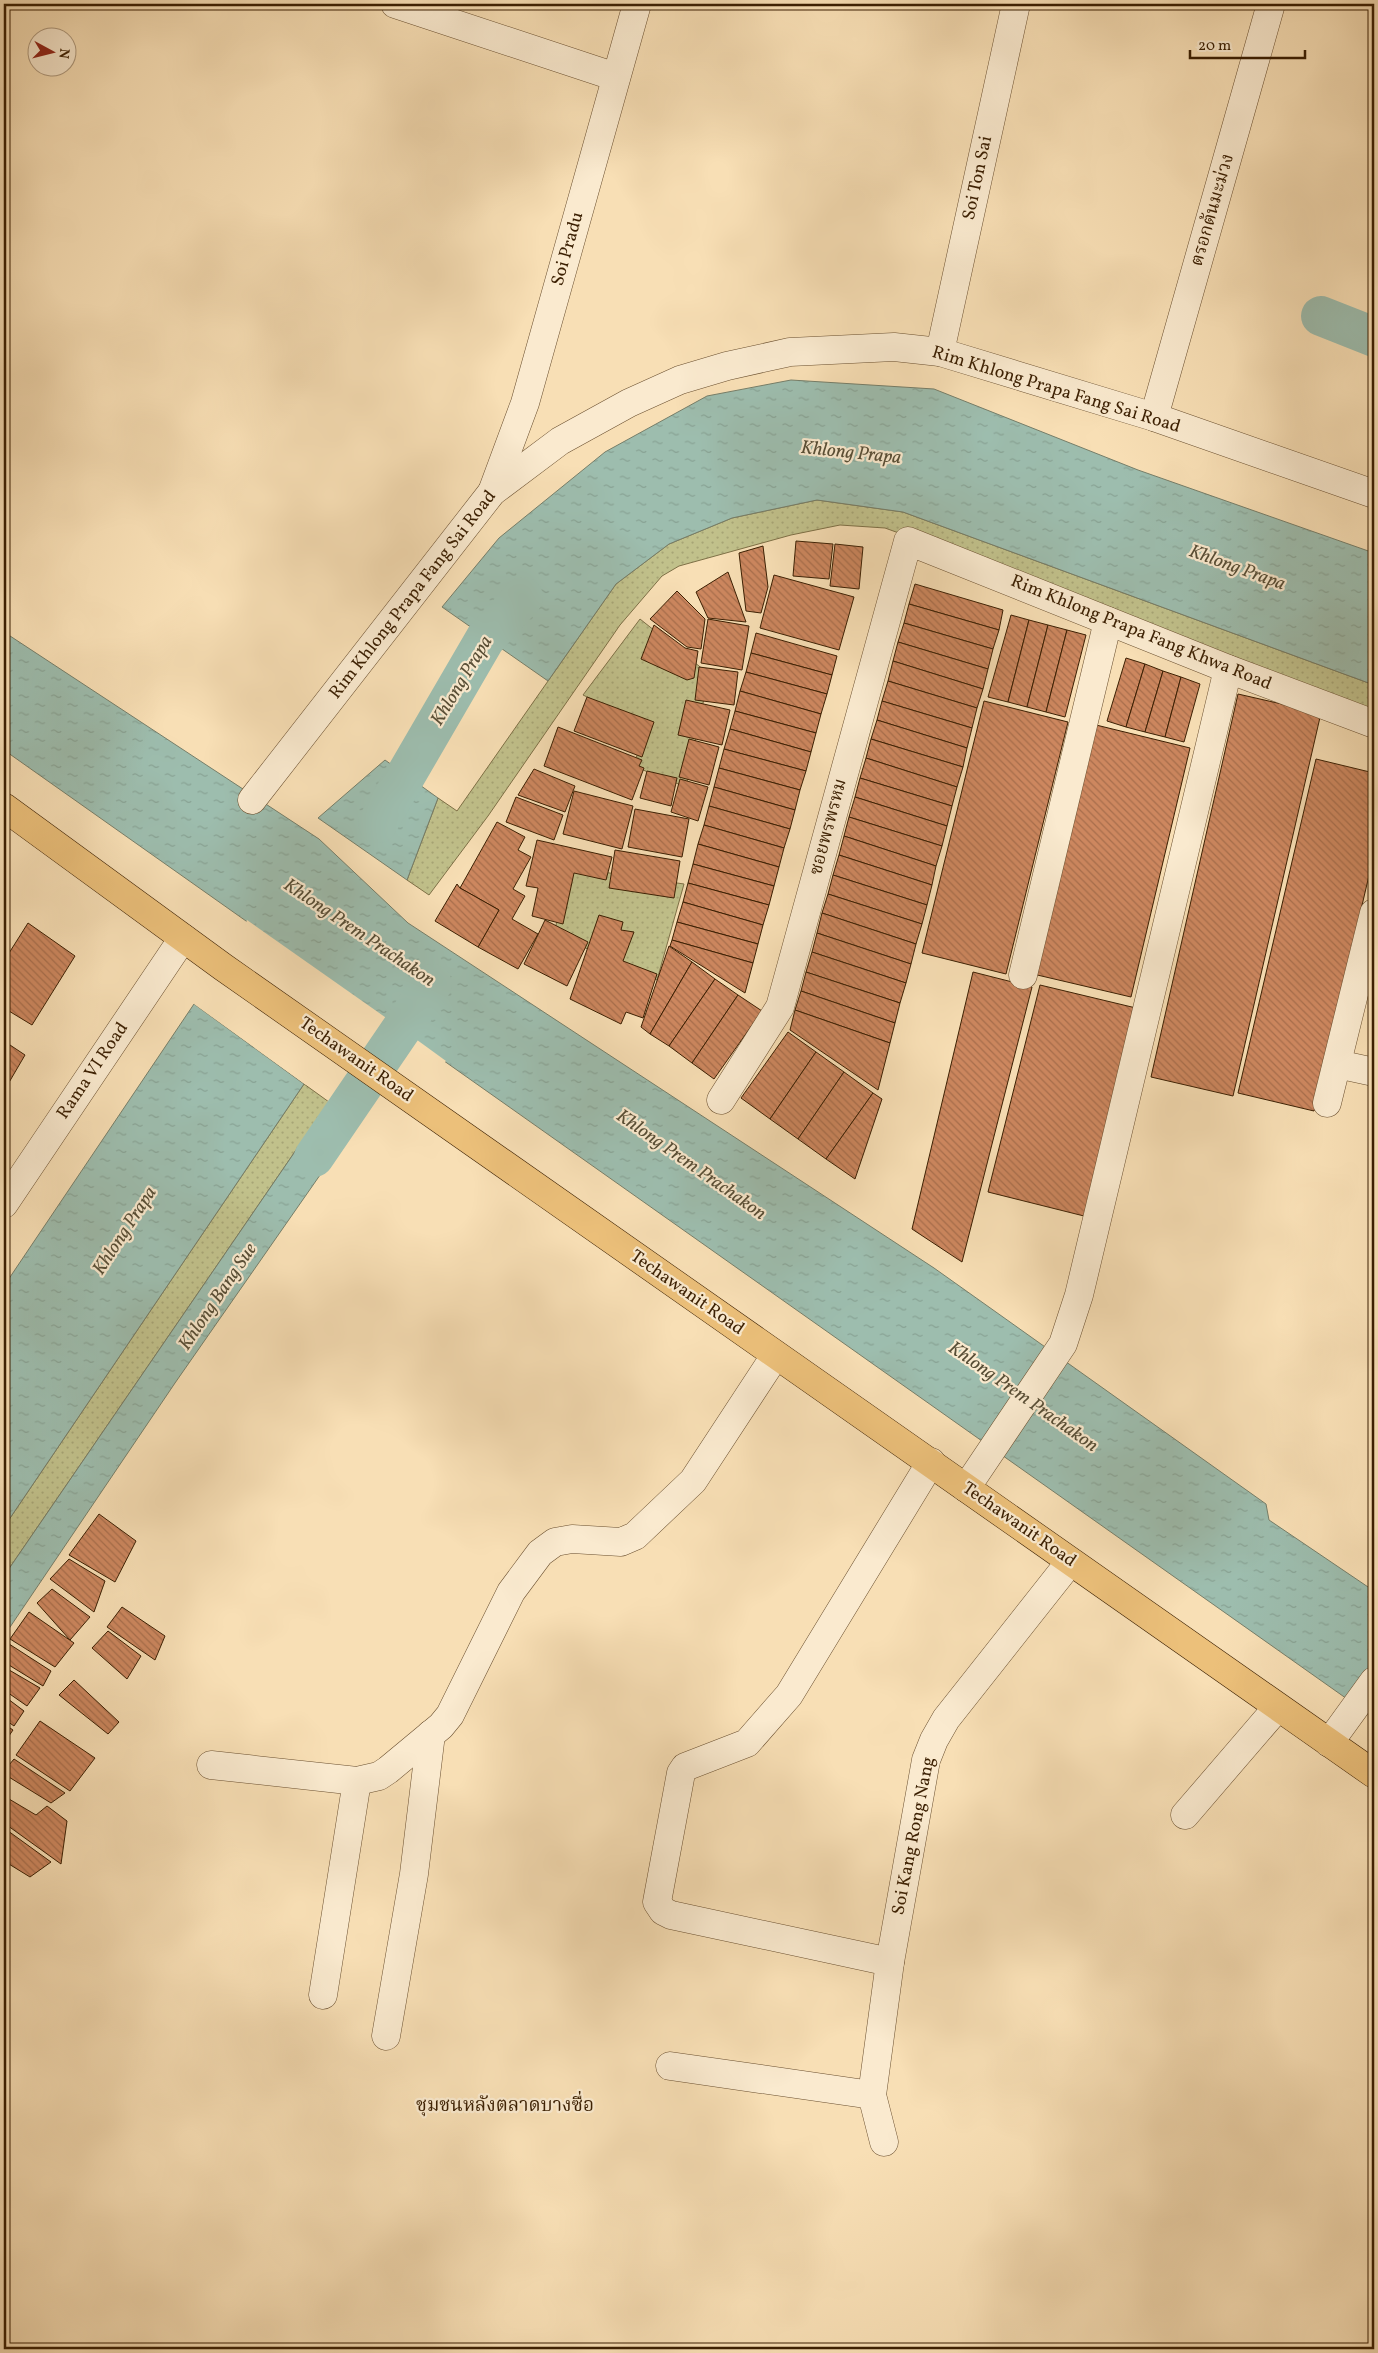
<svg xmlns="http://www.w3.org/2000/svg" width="1378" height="2353" font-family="Vollkorn,'Noto Serif Thai',serif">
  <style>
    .green { fill: url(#green-dots); stroke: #7e7046 }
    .water { fill: url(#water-ripples); stroke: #767e69 }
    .pier { fill: #f8dfb5 }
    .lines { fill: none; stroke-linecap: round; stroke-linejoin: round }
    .canal { stroke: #9dbdae; stroke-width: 40 }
    .building { fill: url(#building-back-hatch); stroke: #3b1f02 }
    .minor-casing { stroke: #6a4f2f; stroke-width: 29 }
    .major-casing { stroke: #3b1f02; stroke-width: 29 }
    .minor { stroke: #faeacf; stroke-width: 28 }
    .major { stroke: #ecc07a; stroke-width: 28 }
    .labels { text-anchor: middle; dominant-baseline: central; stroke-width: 4.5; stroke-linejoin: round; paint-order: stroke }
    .street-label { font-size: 18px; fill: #3b1f02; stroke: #faeacf }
    .water-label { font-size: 19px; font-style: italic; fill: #584e36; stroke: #faeacf }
    .neighbourhood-label { font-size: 19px; fill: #3b1f02; stroke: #faeacf }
  </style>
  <defs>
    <pattern id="green-dots" width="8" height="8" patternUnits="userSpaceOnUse" patternTransform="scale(1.25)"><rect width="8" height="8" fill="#c1c18b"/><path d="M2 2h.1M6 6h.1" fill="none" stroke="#a7a576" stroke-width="1.8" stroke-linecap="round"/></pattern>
    <pattern id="water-ripples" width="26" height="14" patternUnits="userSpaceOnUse" patternTransform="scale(1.25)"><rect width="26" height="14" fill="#9dbdae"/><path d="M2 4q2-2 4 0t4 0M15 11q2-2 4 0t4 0" fill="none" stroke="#88a294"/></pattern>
    <pattern id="building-back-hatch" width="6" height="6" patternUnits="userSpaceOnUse" patternTransform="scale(1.25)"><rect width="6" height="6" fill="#cd875f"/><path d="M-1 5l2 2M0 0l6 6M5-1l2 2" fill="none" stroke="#a86e4c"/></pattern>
  </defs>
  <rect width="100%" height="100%" fill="#f8dfb5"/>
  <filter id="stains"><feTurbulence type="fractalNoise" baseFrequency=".004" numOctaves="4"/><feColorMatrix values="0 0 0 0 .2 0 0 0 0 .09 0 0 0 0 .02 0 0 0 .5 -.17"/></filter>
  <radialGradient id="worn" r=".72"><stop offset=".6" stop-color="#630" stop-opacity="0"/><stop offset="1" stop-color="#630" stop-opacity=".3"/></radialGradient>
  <!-- green -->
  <g class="green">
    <polygon points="817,500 903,512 1374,685 1374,710 1026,579 885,528 840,525 791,535 679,566 662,576 620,625 488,816 429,895 407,880 438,798 457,811 616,584 669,544 732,518"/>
    <polygon points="640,619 709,674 686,787 633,766 648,726 583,695"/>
    <polygon points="569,867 684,884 657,980 554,934"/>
    <polygon points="304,1084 329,1102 4,1576 4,1527"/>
  </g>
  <!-- water -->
  <g class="water">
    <polygon points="791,380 934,389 1138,470 1374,553 1374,685 903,512 817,500 732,518 669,544 616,584 548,681 442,607 499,538 605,452 707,396"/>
    <polygon points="4,632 319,839 408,923 934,1268 1266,1504 1269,1520 1374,1591 1374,1718 4,750"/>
    <polygon points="385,760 438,798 407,880 318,818"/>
    <polygon points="194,1004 304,1084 4,1527 4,1286"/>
    <polygon points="329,1102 357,1122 175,1383 4,1636 4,1576"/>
  </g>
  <!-- pier -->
  <g class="pier">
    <polygon points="247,920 402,1029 446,1061 444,1063 246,923"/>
    <polygon points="196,1002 305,1082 306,1085 194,1004"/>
    <polygon points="331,1100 359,1120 359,1124 327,1101"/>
  </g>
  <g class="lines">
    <!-- canal -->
    <g class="canal">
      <polyline points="1321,316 1374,337"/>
      <polyline points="378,823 485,639 523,597"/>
      <polyline points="314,1157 432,984"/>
    </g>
  </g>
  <!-- building -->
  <g class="building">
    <polygon points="796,541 833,544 829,579 793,576"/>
    <polygon points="835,544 863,547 859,589 830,586"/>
    <polygon points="763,546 768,587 761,613 746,611 739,553"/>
    <polygon points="728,572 746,622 708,618 696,592"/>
    <polygon points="774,575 854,597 839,650 760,628"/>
    <polygon points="915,584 1003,610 999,630 909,604"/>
    <polygon points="677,591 705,619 701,649 687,647 650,619"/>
    <polygon points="909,604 999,630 993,649 904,623"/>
    <polygon points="1011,615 1029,620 1008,702 988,697"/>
    <polygon points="708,619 749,626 742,670 701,663"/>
    <polygon points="1029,620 1048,625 1027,707 1008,702"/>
    <polygon points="904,623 993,649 988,669 898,642"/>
    <polygon points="654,625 685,648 698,651 694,678 687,680 641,659"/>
    <polygon points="1048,625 1067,630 1046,712 1027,707"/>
    <polygon points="1067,630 1086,635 1065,717 1046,712"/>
    <polygon points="756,633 837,656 832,675 751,653"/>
    <polygon points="898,642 988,669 983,689 893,661"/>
    <polygon points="751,653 832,675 827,694 746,672"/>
    <polygon points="1126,658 1145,664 1126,727 1107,721"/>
    <polygon points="893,661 983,689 977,708 888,681"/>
    <polygon points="1145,664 1163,671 1145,732 1126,727"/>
    <polygon points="699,667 738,672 734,705 695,700"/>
    <polygon points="1163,671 1181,677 1165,737 1145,732"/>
    <polygon points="746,672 827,694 821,714 740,691"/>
    <polygon points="1181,677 1200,684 1184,742 1165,737"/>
    <polygon points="888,681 977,708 972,728 882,701"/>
    <polygon points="740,691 821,714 816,733 735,711"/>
    <polygon points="1238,694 1321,713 1233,1096 1151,1077"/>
    <polygon points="587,697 654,722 642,757 574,731"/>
    <polygon points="686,700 730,710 722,745 678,735"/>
    <polygon points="882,701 972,728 967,748 877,720"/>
    <polygon points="984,701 1068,722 1006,974 922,953"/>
    <polygon points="735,711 816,733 811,752 730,729"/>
    <polygon points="877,720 967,748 963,767 871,739"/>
    <polygon points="1092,724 1190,748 1131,997 1033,974"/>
    <polygon points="558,727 642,760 639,766 644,768 632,800 544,766"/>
    <polygon points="730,729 811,752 806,771 724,749"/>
    <polygon points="689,739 719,747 709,785 679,777"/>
    <polygon points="871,739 963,767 957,787 866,758"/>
    <polygon points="724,749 806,771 800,790 719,768"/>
    <polygon points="866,758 957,787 952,806 860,778"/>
    <polygon points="1316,759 1374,773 1374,854 1314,1111 1238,1093"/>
    <polygon points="719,768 800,790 795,810 714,787"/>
    <polygon points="534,769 575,786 565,812 518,795"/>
    <polygon points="647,771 677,778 671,806 640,798"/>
    <polygon points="860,778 952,806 947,826 855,797"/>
    <polygon points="680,779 708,787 698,821 671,812"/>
    <polygon points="714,787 795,810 790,829 709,806"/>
    <polygon points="574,791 633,806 622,849 563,834"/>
    <polygon points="516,797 563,815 554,840 506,822"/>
    <polygon points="855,797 947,826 942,846 849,817"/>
    <polygon points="709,806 790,829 784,848 704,825"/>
    <polygon points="635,809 689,819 682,857 628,847"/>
    <polygon points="849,817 942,846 936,866 844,836"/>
    <polygon points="497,822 525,837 518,850 531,857 513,889 525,896 512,919 538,934 518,969 478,947 499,910 460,888"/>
    <polygon points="704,825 784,848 779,867 698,844"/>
    <polygon points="844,836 936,866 932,885 839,855"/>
    <polygon points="537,840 612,857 606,880 574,873 563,924 532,916 538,888 526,886"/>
    <polygon points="698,844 779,867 774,886 693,864"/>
    <polygon points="615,850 680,861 674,898 609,888"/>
    <polygon points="839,855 932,885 927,905 833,875"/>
    <polygon points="693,864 774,886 769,905 688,883"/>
    <polygon points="833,875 927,905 922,924 828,894"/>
    <polygon points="688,883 769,905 763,925 683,902"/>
    <polygon points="457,884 460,888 499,910 478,947 435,921"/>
    <polygon points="828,894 922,924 916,944 822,913"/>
    <polygon points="683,902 763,925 758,944 677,922"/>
    <polygon points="822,913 916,944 911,964 817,933"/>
    <polygon points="599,915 623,922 621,930 634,932 623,961 657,974 643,1018 626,1012 621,1024 570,999"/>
    <polygon points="545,920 588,942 567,986 524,964"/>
    <polygon points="677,922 758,944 753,963 672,940"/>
    <polygon points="28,923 75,956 32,1025 4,1008 4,961"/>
    <polygon points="817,933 911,964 906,983 812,952"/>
    <polygon points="672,940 753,963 745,993 670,946"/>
    <polygon points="669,946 692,962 650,1034 641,1027"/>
    <polygon points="812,952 906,983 900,1003 806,972"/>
    <polygon points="692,962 715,979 669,1046 650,1034"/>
    <polygon points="806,972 900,1003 895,1023 801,991"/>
    <polygon points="973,972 1032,987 962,1262 912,1229"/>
    <polygon points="715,979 738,995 692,1063 669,1046"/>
    <polygon points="1040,985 1136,1008 1084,1216 988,1192"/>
    <polygon points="801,991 895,1023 890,1043 795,1010"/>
    <polygon points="738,995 762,1011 714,1079 692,1063"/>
    <polygon points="795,1010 890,1043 878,1090 790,1030"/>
    <polygon points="788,1032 816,1052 770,1119 741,1098"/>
    <polygon points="4,1041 25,1055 4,1091"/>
    <polygon points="816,1052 844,1072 798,1139 770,1119"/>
    <polygon points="844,1072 873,1093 826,1159 798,1139"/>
    <polygon points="873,1093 882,1099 855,1179 826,1159"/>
    <polygon points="99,1514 136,1541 115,1582 69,1555"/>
    <polygon points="69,1559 105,1581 94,1612 50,1579"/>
    <polygon points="52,1589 90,1617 70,1640 37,1603"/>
    <polygon points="122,1607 165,1636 155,1660 107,1627"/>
    <polygon points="29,1612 74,1643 55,1667 10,1639"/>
    <polygon points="108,1631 141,1656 127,1679 92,1648"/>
    <polygon points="6,1642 51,1671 43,1686 4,1662 4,1646"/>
    <polygon points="4,1667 40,1688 27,1706 4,1690"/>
    <polygon points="74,1680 119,1722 108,1734 59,1695"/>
    <polygon points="4,1696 24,1711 14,1726 4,1719"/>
    <polygon points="40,1721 95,1758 70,1791 16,1755"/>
    <polygon points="4,1724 13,1730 4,1743"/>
    <polygon points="14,1759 65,1793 51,1803 4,1774 4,1771"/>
    <polygon points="4,1796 36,1815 47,1806 67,1821 61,1864 4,1823"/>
    <polygon points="4,1828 51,1862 30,1877 4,1861"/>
  </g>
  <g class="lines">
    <!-- minor casing -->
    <g class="minor-casing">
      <g id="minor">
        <polyline points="395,4 616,77"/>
        <polyline points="940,352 1016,4"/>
        <polyline points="1154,417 1271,4"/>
        <polyline points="492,492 525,403 637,4"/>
        <polyline points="252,800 492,492 560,441 629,403 680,380 727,366 790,352 894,347 940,352 1154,417 1374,494"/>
        <polyline points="1023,975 1108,621"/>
        <polyline points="1337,1064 1374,1072"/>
        <polyline points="721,1100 780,1007 908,541 1228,669 1374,724"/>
        <polyline points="1327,1103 1374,913"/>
        <polyline points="4,1204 183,938"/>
        <polyline points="966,1488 1063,1344 1079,1295 1228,669"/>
        <polyline points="1329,1743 1374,1681"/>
        <polyline points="211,1765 357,1781 379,1776 388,1770 441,1726 450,1715 511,1592 540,1553 555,1542 572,1539 621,1542 635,1536 693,1481 775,1356"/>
        <polyline points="1185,1815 1277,1708"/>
        <polyline points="890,1962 671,1915 663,1911 657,1902 681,1773 685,1767 747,1743 789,1695 931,1462"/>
        <polyline points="323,1995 357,1781"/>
        <polyline points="386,2036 414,1874 431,1734"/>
        <polyline points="670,2066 872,2095"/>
        <polyline points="884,2142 872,2095 890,1962 926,1760 934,1740 946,1719 1070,1562"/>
      </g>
    </g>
    <!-- major casing -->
    <g class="major-casing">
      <polyline id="major" points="4,807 223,967 1374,1774"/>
    </g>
    <!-- minor -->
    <use href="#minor" class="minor"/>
    <!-- major -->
    <use href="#major" class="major"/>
  </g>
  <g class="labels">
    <!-- street labels -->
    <g class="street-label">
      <text transform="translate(978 178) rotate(-78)">Soi Ton Sai</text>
      <text transform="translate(1213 210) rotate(-74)">ตรอกต้นมะม่วง</text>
      <text transform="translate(568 249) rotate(-74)">Soi Pradu</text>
      <text transform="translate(1056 390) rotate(17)">Rim Khlong Prapa Fang Sai Road</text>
      <text transform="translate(413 595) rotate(-52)">Rim Khlong Prapa Fang Sai Road</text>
      <text transform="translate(1141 633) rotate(22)">Rim Khlong Prapa Fang Khwa Road</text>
      <text transform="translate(829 827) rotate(-75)">ซอยพรพรหม</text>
      <text transform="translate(356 1060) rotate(35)">Techawanit Road</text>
      <text transform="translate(93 1071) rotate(-56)">Rama VI Road</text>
      <text transform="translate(687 1293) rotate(35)">Techawanit Road</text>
      <text transform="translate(1019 1525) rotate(35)">Techawanit Road</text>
      <text transform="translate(914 1836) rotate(-79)">Soi Kang Rong Nang</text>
    </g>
    <!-- water labels -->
    <g class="water-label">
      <text transform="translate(851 453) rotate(6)">Khlong Prapa</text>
      <text transform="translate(1237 568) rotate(20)">Khlong Prapa</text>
      <text transform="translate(462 681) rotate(-59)">Khlong Prapa</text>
      <text transform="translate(359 933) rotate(34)">Khlong Prem Prachakon</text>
      <text transform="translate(691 1165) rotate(35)">Khlong Prem Prachakon</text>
      <text transform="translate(125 1231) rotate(-57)">Khlong Prapa</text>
      <text transform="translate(218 1297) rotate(-56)">Khlong Bang Sue</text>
      <text transform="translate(1023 1397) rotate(35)">Khlong Prem Prachakon</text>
    </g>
    <!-- neighbourhood labels -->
    <g class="neighbourhood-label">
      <text x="505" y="2106">ชุมชนหลังตลาดบางซื่อ</text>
    </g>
  </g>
  <!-- margin -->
  <rect width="1378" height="2353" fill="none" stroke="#f8dfb5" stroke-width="20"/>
  <rect x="5" y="5" width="1368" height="2343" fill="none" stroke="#3b1f02" stroke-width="2.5"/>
  <rect x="10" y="10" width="1358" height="2333" fill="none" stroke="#3b1f02"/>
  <!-- north arrow -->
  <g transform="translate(52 52) rotate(97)"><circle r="24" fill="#faeacf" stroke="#ae997d"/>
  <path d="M0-4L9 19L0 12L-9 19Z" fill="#8f2418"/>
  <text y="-8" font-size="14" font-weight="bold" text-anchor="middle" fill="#3b1f02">N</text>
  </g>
  <!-- scale -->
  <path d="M1190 50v8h115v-8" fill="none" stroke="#3b1f02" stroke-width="2.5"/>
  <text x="1198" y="50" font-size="15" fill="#3b1f02" stroke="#faeacf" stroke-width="4" paint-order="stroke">20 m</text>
  <rect width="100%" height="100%" filter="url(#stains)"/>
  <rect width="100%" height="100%" fill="url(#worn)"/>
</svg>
